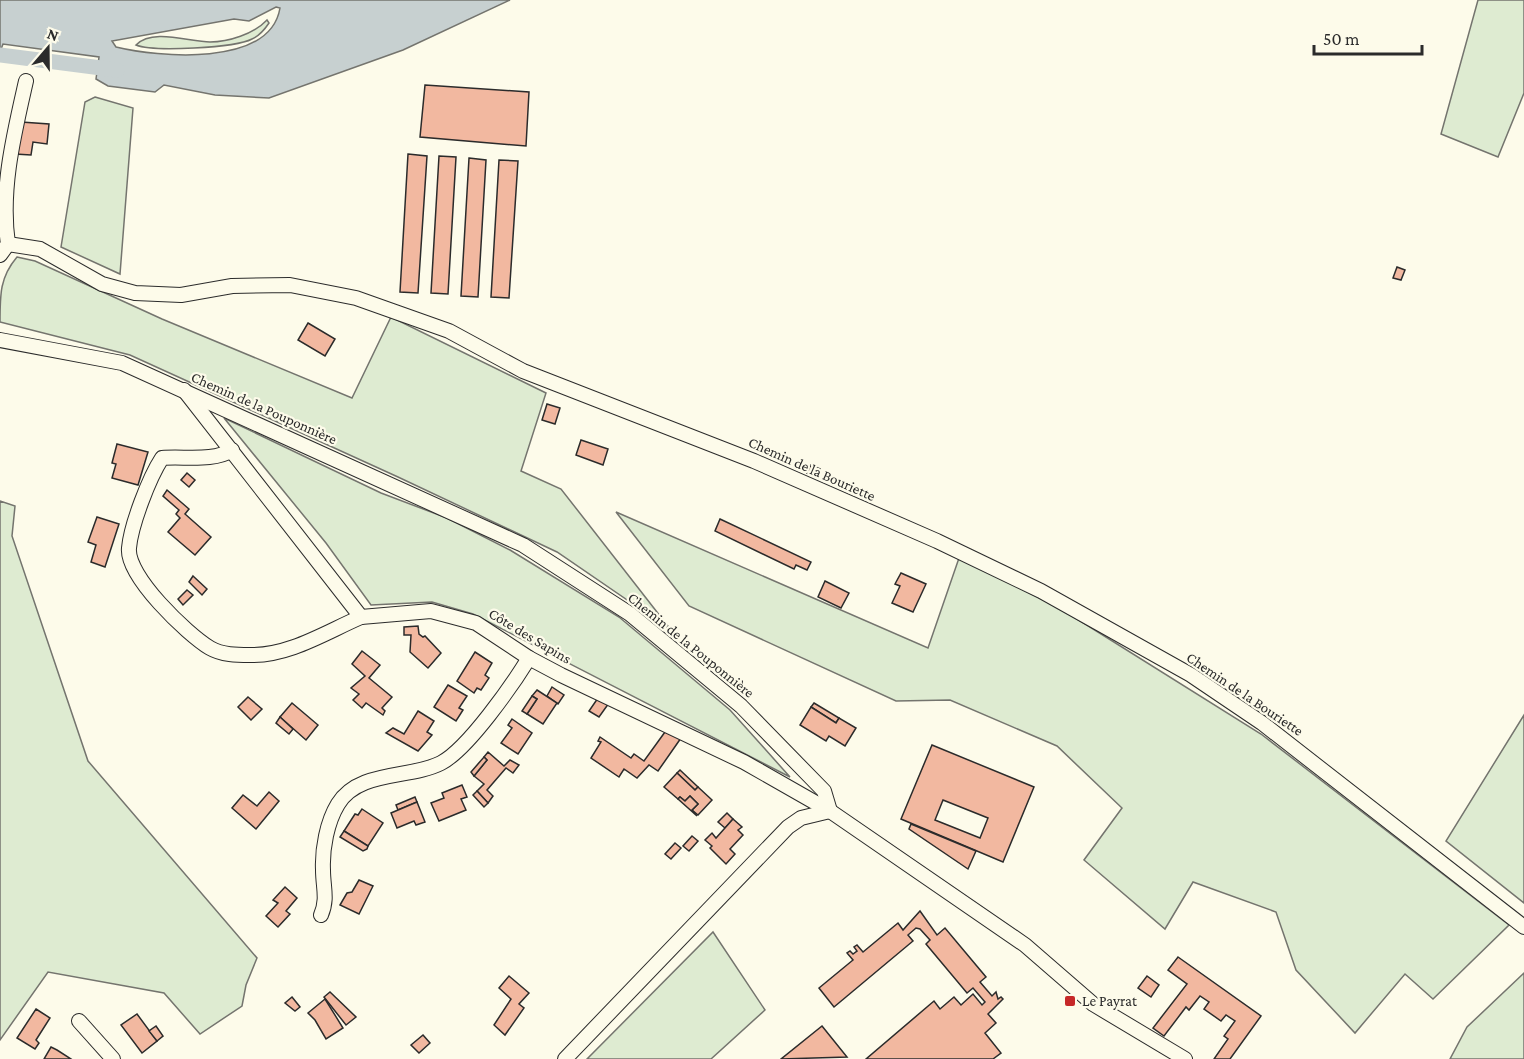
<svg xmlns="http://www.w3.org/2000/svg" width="1524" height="1059" font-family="'Crimson Pro',serif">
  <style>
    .green { fill: #deebd1; stroke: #74746e; stroke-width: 1.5 }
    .water { fill: #c7d0d0; stroke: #74746e; stroke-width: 1.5; fill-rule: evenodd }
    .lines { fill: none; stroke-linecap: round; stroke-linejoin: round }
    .canal { stroke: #c7d0d0; stroke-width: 15 }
    .building { fill: #f2b8a0; stroke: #2b2b2b; stroke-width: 1.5; fill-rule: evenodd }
    .street-casing { stroke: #2b2b2b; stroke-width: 16 }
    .street { stroke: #fdfbea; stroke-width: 14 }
    .poi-dot { fill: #c62828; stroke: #fdfbea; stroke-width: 2 }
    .labels { text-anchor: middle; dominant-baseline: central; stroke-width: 4.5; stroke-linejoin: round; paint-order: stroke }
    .street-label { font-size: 15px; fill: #2b2b2b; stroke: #fdfbea }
    .poi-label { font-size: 15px; fill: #2b2b2b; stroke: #fdfbea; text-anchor: start }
  </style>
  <rect width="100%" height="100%" fill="#fdfbea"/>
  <!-- green -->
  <g class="green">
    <polygon points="1478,0 1524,0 1524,93 1498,157 1441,134"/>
    <path d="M267,20L269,23C265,29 259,36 252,39C235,48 153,52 136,45C153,28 189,42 210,42C228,42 254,34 267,20Z"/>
    <polygon points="95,97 133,108 120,274 61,247 85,102"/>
    <path d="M17,257L35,261L162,319L352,398L391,317L546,393L521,471L561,489L671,630L557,552L398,477L130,355L0,322C0,294 0,277 17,257Z"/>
    <polygon points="224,418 381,493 447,518 510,550 619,617 730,710 790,777 473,614 432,602 371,605 326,543"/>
    <polygon points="0,501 15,506 12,536 88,761 257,958 246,985 242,1006 200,1034 164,993 48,972 0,1040"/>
    <polygon points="616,512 928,648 959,558 1058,607 1261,734 1509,925 1433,999 1405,974 1355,1033 1296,970 1276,912 1193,882 1165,929 1084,860 1122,808 1057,746 950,700 896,701 689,606"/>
    <polygon points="1524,715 1524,903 1446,841"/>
    <polygon points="713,932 765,1010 711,1059 587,1059"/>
    <polygon points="1524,973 1524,1059 1450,1059 1467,1027"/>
  </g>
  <!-- water -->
  <path class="water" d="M0,0H510L403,50L269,98L215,95L164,85L155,92L108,86L96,79L99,57L3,44L0,52ZM276,7L280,8C270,68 157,57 116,47L112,41L234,19L249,21Z"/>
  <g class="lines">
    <!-- canal -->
    <polyline class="canal" points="0,55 117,70"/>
  </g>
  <!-- building -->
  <g class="building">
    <polygon points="425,85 529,92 526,146 420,137"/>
    <polygon points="21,122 49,124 47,144 33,142 31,155 15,154"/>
    <polygon points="408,154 427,156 418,293 400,292"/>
    <polygon points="439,156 456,157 448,294 431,293"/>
    <polygon points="469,158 486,160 478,297 461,296"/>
    <polygon points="499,160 518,161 509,298 491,297"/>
    <polygon points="1397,267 1405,270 1401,280 1393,278"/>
    <polygon points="308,323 335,339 325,356 298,340"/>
    <polygon points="547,404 560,408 555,424 542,420"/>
    <polygon points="581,440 608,449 603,465 576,455"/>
    <polygon points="117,444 148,452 138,485 112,478 116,464 112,463"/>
    <polygon points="811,465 820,469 817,477 807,473"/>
    <polygon points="187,473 195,480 189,487 181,480"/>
    <polygon points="167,490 189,509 185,514 211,537 195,555 168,532 180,518 176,514 179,510 163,496"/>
    <polygon points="97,517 119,524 105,567 91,562 96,545 88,542"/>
    <polygon points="720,519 811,562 807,570 796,565 794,569 715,531"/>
    <polygon points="901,573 926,584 913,612 892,603 900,586 895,584"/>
    <polygon points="193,576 207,589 202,595 189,582"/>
    <polygon points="825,581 849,593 841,608 818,597"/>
    <polygon points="187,590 193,595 183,605 178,599"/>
    <polygon points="418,626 419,634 423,637 425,636 441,653 428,668 410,652 411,635 404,635 404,627"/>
    <polygon points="362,651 380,665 369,678 392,697 382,708 385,711 383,715 366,703 362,708 353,700 359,694 351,688 365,676 352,664"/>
    <polygon points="475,652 492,663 485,675 489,678 481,690 477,688 474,693 457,681"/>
    <polygon points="448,685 467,696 459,708 463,710 456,721 434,707"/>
    <polygon points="552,687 564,695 558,704 547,696"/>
    <polygon points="537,690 557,703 543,724 527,714 537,699 532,696"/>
    <polygon points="532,696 537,699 527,714 522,711"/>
    <polygon points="248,697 262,709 251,720 238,707"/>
    <polygon points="598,698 609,703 599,717 589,711"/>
    <polygon points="292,703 318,725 306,740 280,717"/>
    <polygon points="814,703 839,718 836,723 811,707"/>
    <polygon points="811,707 836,723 839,718 856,728 845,746 829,736 826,741 800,725"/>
    <polygon points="418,711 434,721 427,732 432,735 418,751 386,733 393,728 404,734"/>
    <polygon points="280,717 293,729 289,734 276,723"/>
    <polygon points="512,719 532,733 518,754 501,743 512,728 508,725"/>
    <polygon points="665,732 681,738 658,771 649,765 637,778 624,769 619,777 591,758 601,742 598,741 600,737 631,758 634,754 644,761"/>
    <path d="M932,745L1034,787L1003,862L901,819ZM943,800L988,818L980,838L935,820Z"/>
    <polygon points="488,752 504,766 510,760 519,765 513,773 506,768 487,790 493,796 488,803 477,791 484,784 474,776 487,760 484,757"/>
    <polygon points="484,757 487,760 474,776 471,772"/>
    <polygon points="680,770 698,787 695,790 677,773"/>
    <polygon points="677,773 695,790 698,787 712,800 698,815 692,810 698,804 690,796 685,801 680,797 678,799 664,787"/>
    <polygon points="462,785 467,797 461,799 466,810 439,821 431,803 444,798 442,793"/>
    <polygon points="477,791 488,803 484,807 473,795"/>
    <polygon points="269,792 279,801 256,829 232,808 243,795 257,806"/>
    <polygon points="690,796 698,804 692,810 697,816 678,799 680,797 685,801"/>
    <polygon points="415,797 417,802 398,810 396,805"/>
    <polygon points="417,802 425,822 416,825 414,821 397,828 391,813"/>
    <polygon points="362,809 383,823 368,846 344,831 355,814 358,815"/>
    <polygon points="727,813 733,819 725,828 718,822"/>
    <polygon points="733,819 742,827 738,830 743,835 730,849 735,854 726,864 710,848 712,846 705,840 712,833 716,838"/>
    <polygon points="911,824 976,851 968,869 909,829"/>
    <polygon points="344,831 368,846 367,849 363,851 340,837"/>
    <polygon points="692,836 698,841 689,851 683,846"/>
    <polygon points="675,843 681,848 671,859 665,854"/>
    <polygon points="359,880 373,886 359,914 340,905 347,893 352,892"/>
    <polygon points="285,887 297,898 286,911 290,914 278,927 266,916 278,903 273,900"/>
    <polygon points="920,911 937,935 945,928 986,977 980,982 992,996 996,992 998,999 1001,997 1003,999 988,1014 996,1023 985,1033 1001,1053 993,1059 866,1059 934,1001 940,1009 954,997 961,1005 973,994 982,1005 985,1002 973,988 967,993 926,944 930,940 920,929 916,928 908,935 913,941 834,1007 819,988 853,960 847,953 850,951 853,954 857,951 854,947 857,945 863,952 898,923 903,930"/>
    <polygon points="1178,957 1261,1016 1230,1059 1214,1059 1228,1039 1224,1036 1235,1021 1226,1015 1221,1021 1204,1009 1209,1002 1200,996 1189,1010 1186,1007 1164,1036 1153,1028 1187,984 1168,970"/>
    <polygon points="509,976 529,993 519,1004 524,1008 505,1035 494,1025 511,999 499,988"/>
    <polygon points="1147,976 1159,985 1151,997 1138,988"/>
    <polygon points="330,992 356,1017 346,1025 324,997"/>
    <polygon points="292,997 300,1007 295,1011 285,1003"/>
    <polygon points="325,999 343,1028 326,1039 315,1020 308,1013"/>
    <polygon points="36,1009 50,1018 36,1040 39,1043 35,1049 17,1038"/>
    <polygon points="137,1014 157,1041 142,1053 121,1025"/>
    <polygon points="156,1026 163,1036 157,1041 149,1031"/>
    <polygon points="822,1026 847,1057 781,1059"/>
    <polygon points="423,1035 430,1043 419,1053 411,1045"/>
    <polygon points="51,1047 57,1050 71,1059 44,1059"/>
  </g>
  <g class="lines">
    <!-- street casing -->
    <g class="street-casing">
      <g id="street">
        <polyline points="8,244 40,249 102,284 135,293 181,295 232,286 290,285 356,298 449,331 523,371 754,461 937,541 1041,591 1191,675 1262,723 1524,927"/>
        <path d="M0,255L8,244C0,190 14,134 26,81"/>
        <polyline points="0,340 122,363 523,545 630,614 741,706 824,791 830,811"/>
        <polyline points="184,390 361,617 431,611 476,623 529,658 561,675 744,762 830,811 1025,945 1093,1004 1185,1059"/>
        <path d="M232,450C213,462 184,456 162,458C149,478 131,525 129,548C126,576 187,634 210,648C222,655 237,655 250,655C289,656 326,632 361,617"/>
        <path d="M321,915C328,899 323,887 323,870C322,849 327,822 338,804C359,770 410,779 441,763C468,749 513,684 529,658"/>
        <polyline points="79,1021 113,1059"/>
        <polyline points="565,1059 788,827 801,818 830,811"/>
      </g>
    </g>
    <!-- street -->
    <use href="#street" class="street"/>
  </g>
  <!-- markers -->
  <rect class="poi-dot" x="1064" y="995" width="12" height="12" rx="3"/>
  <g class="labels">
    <!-- street labels -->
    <g class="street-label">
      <text transform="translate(264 408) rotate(24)">Chemin de la Pouponnière</text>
      <text transform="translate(812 469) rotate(24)">Chemin de la Bouriette</text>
      <text transform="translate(530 636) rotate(31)">Côte des Sapins</text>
      <text transform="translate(691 645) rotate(39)">Chemin de la Pouponnière</text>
      <text transform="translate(1245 694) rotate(34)">Chemin de la Bouriette</text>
    </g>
    <!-- poi labels -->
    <g class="poi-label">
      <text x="1082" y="1001">Le Payrat</text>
    </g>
  </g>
  <!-- north arrow -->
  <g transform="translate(48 48) rotate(20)" stroke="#fdfbea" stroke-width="4.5" paint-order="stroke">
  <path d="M0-4.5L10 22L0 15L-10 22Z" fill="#2b2b2b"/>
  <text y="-9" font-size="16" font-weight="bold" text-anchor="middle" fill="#2b2b2b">N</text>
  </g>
  <!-- scale -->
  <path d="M1314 45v9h108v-9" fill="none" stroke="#2b2b2b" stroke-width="3"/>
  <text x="1323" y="45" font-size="18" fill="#2b2b2b" stroke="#fdfbea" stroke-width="4.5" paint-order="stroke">50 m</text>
</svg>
